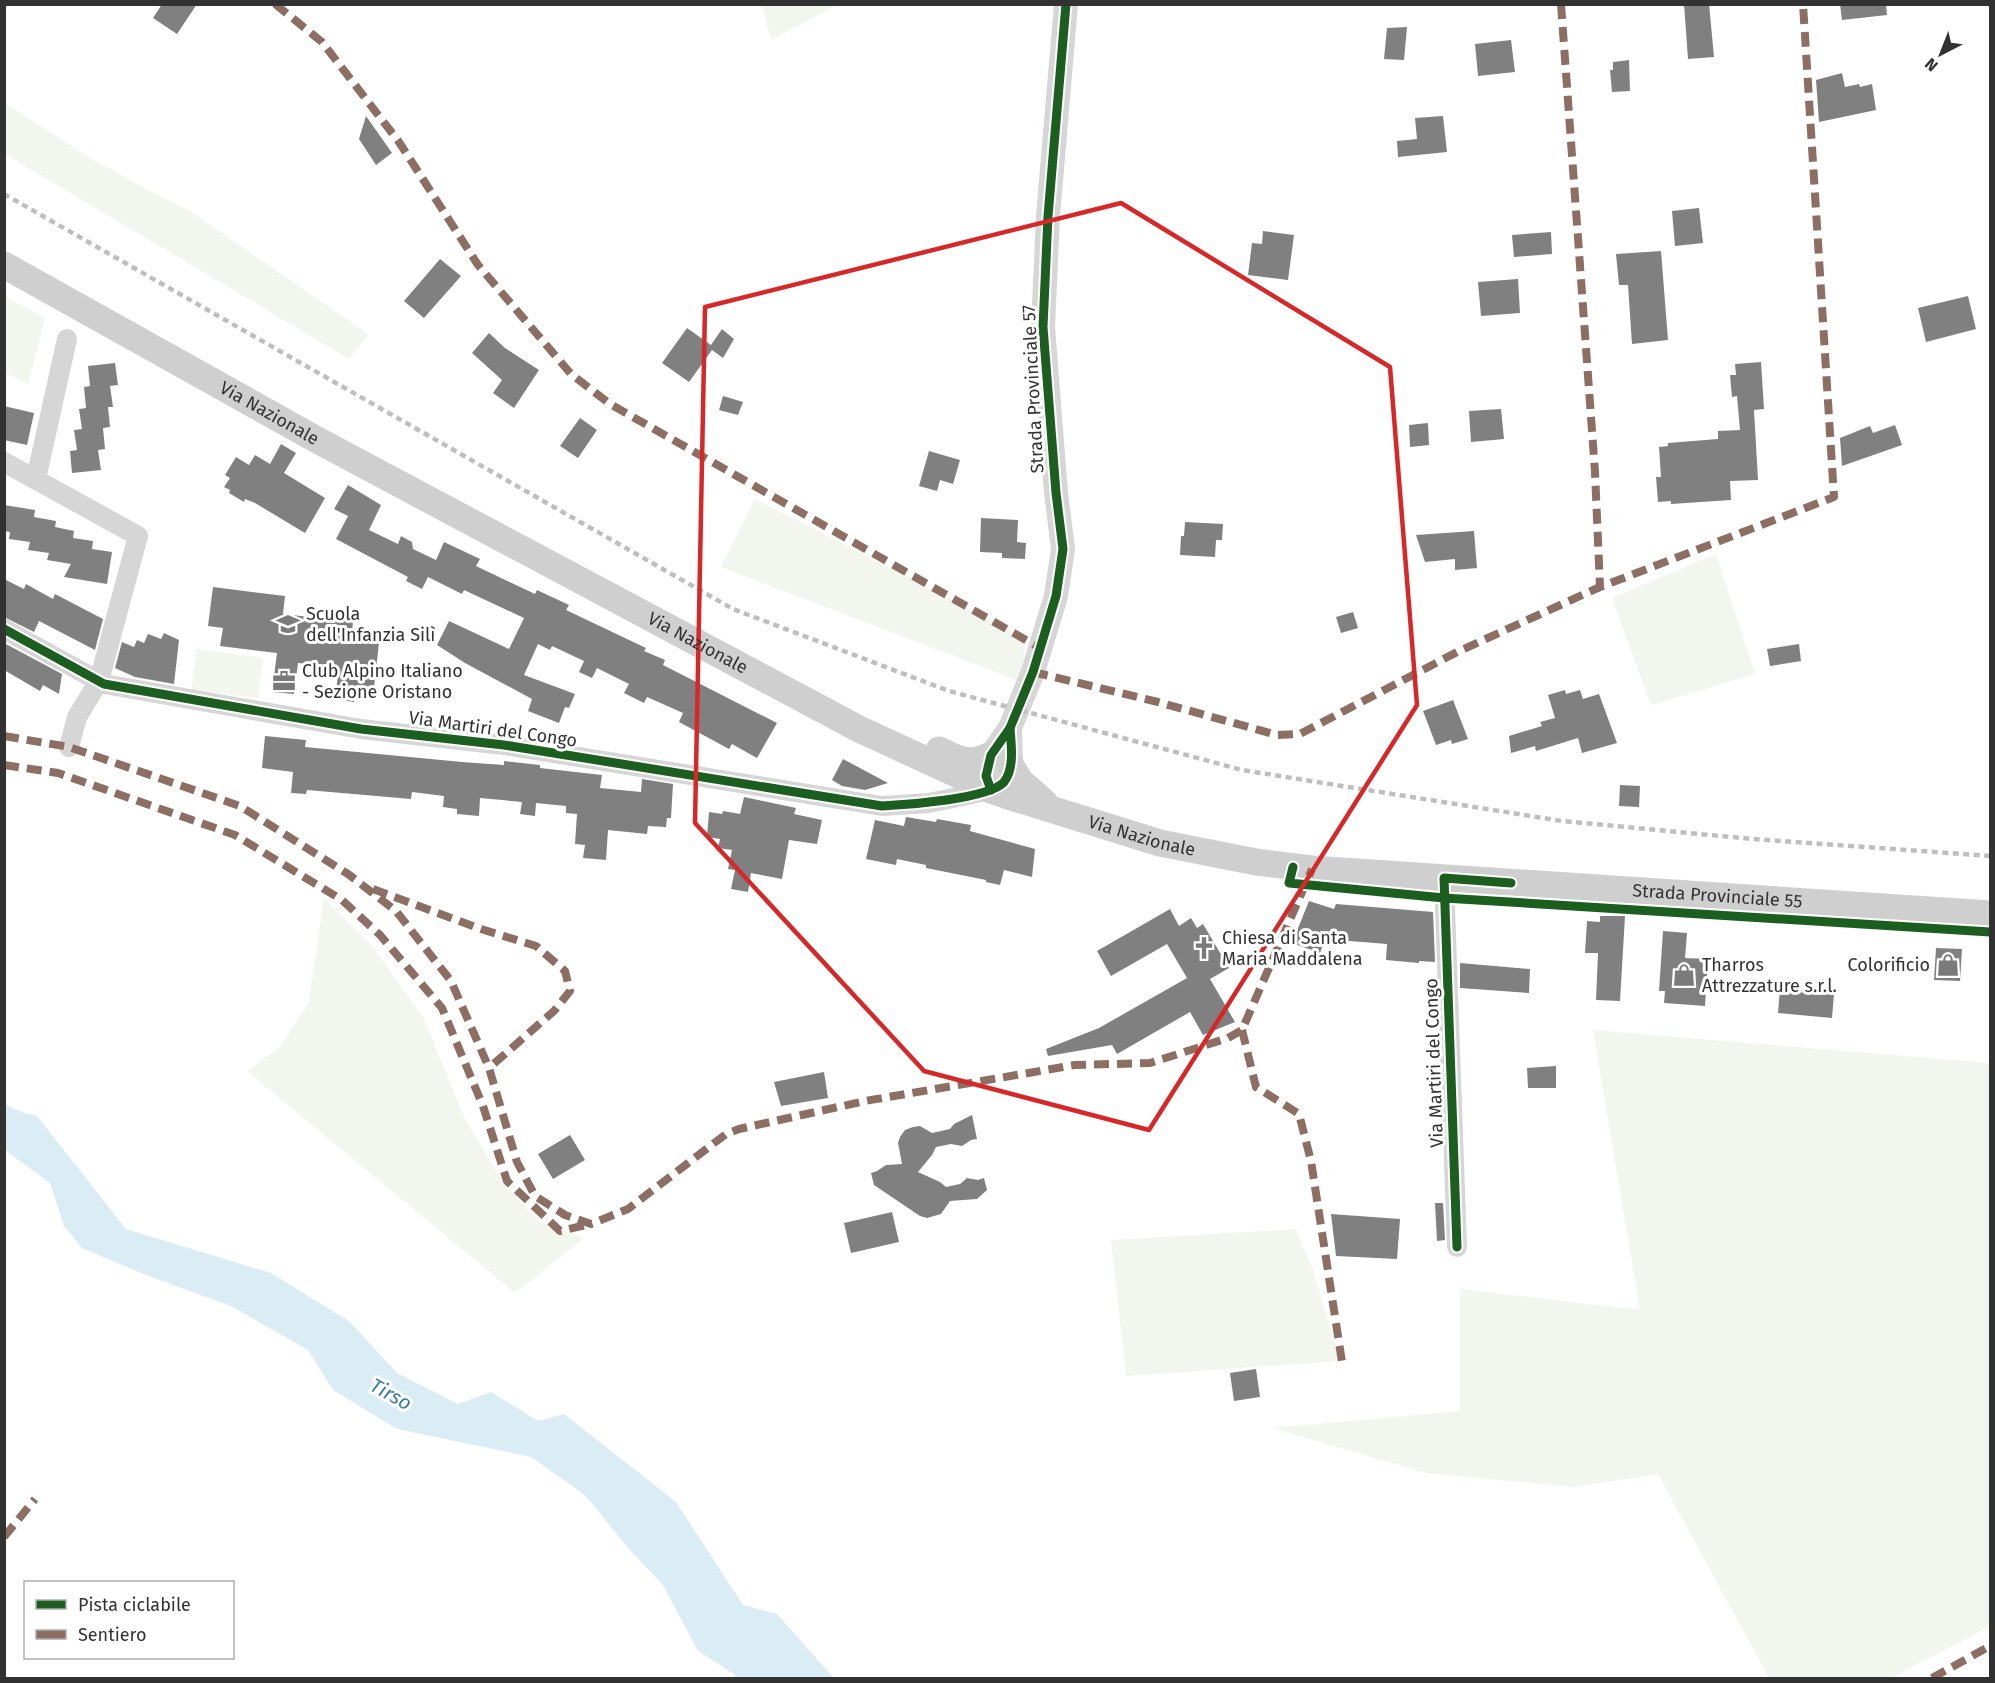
<svg xmlns="http://www.w3.org/2000/svg" width="1995" height="1683" font-family="'Fira Sans',sans-serif">
  <style>
    .green { fill: #f3f6ee }
    .water { fill: #dbedf4 }
    .building { fill: #808080 }
    .lines { fill: none; stroke-linecap: round; stroke-linejoin: round }
    .minor { stroke: #d6d6d6; stroke-width: 20 }
    .tertiary { stroke: #d6d6d6; stroke-width: 24 }
    .secondary { stroke: #cfcfcf; stroke-width: 27 }
    .rail { stroke: #bebebe; stroke-width: 4.5; stroke-dasharray: 6 4.5; stroke-linecap: butt }
    .quiet { stroke: #8d6e63; stroke-width: 8; stroke-dasharray: 15 8; stroke-linecap: butt }
    .cycleway-casing { stroke: #fff; stroke-width: 13 }
    .cycleway { stroke: #1b5e20; stroke-width: 9 }
    .marked { fill: none; stroke: #d62828; stroke-width: 4.5; stroke-linejoin: round }
    .labels { text-anchor: middle; dominant-baseline: central; stroke-width: 6; stroke-linejoin: round; paint-order: stroke }
    .street-label { font-size: 18px; fill: #323232; stroke: #fff }
    .poi-label { font-size: 18px; fill: #323232; stroke: #fff; text-anchor: start }
    .water-label { font-size: 20px; font-style: italic; fill: #387e9c; stroke: #fff }
  </style>
  <rect width="100%" height="100%" fill="#fff"/>
  <!-- green -->
  <g class="green">
    <polygon points="762,4 837,4 837,5 771,40"/>
    <polygon points="5,103 82,153 146,189 190,211 368,334 349,359 5,154"/>
    <polygon points="4,296 45,318 28,384 5,372"/>
    <polygon points="755,499 1026,638 1022,682 721,567"/>
    <polygon points="1716,554 1755,674 1651,705 1612,598"/>
    <polygon points="197,649 263,658 258,698 191,690"/>
    <polygon points="324,898 373,947 424,1019 464,1117 503,1182 538,1221 584,1238 515,1293 247,1071 280,1047 309,1002"/>
    <polygon points="1593,1030 1990,1063 1990,1626 1892,1678 1769,1678 1658,1474 1574,1487 1426,1473 1272,1428 1460,1411 1460,1289 1640,1310"/>
    <polygon points="1296,1229 1313,1271 1341,1361 1126,1376 1111,1240"/>
  </g>
  <!-- water -->
  <polygon class="water" points="4,1104 24,1113 37,1116 126,1229 271,1273 349,1321 397,1373 458,1404 491,1392 538,1421 564,1414 676,1502 743,1605 777,1614 834,1678 736,1678 734,1674 698,1651 663,1585 628,1548 585,1495 531,1457 397,1429 333,1390 308,1350 231,1306 143,1274 82,1248 64,1226 50,1183 5,1150"/>
  <!-- building -->
  <g class="building">
    <polygon points="162,4 197,4 177,34 153,18"/>
    <polygon points="1684,4 1709,4 1714,57 1688,59"/>
    <polygon points="1840,4 1886,4 1887,15 1842,20"/>
    <polygon points="1407,27 1404,60 1384,59 1387,28"/>
    <polygon points="1511,40 1515,72 1478,76 1475,44"/>
    <polygon points="1629,60 1630,91 1612,92 1610,70 1613,70 1613,62"/>
    <polygon points="1842,73 1845,87 1859,84 1860,87 1872,84 1876,110 1819,122 1816,80"/>
    <polygon points="366,116 392,153 376,165 359,139"/>
    <polygon points="1443,116 1447,152 1398,157 1397,141 1417,139 1415,118"/>
    <polygon points="1699,208 1703,243 1675,246 1672,211"/>
    <polygon points="1263,231 1294,235 1288,280 1248,275 1252,243 1262,244"/>
    <polygon points="1551,232 1552,254 1514,257 1512,235"/>
    <polygon points="1661,251 1668,340 1632,344 1628,285 1619,285 1616,254"/>
    <polygon points="440,259 461,276 424,318 404,301"/>
    <polygon points="1518,279 1520,313 1481,316 1478,282"/>
    <polygon points="1968,296 1976,329 1926,342 1918,308"/>
    <polygon points="687,328 711,345 722,329 734,339 723,358 712,350 689,382 662,363"/>
    <polygon points="489,333 505,348 539,370 514,408 493,393 502,380 472,353"/>
    <polygon points="1761,362 1764,409 1754,410 1758,480 1730,481 1731,500 1671,504 1671,501 1658,502 1656,477 1661,477 1659,447 1668,446 1668,443 1718,439 1718,431 1740,430 1737,396 1732,397 1730,375 1736,375 1735,364"/>
    <polygon points="115,363 118,385 110,386 113,407 108,407 110,427 103,428 105,449 98,450 101,470 72,473 70,451 77,450 74,430 82,429 79,409 86,408 84,387 90,386 88,366"/>
    <polygon points="723,396 743,402 738,415 719,410"/>
    <polygon points="4,406 34,413 27,445 4,440"/>
    <polygon points="1501,409 1504,439 1471,442 1469,411"/>
    <polygon points="580,418 597,430 578,458 560,446"/>
    <polygon points="1428,423 1429,445 1410,447 1409,425"/>
    <polygon points="1895,425 1902,445 1842,466 1840,438 1870,426 1873,433"/>
    <polygon points="281,444 296,453 284,473 325,498 305,533 255,503 245,499 244,502 229,493 230,490 224,487 230,478 225,475 236,457 249,465 255,455 270,464"/>
    <polygon points="929,451 960,460 953,484 940,480 937,491 919,486"/>
    <polygon points="348,485 381,505 369,530 398,544 401,536 412,542 413,549 436,560 444,542 480,559 476,566 535,594 537,590 569,605 566,610 646,648 644,651 665,660 663,665 777,723 757,758 732,744 729,749 679,722 683,713 647,697 644,703 624,693 629,684 597,668 592,678 579,672 584,661 552,646 550,650 538,644 524,675 575,694 569,708 565,707 559,723 528,711 532,699 465,663 437,645 449,621 509,649 524,618 464,590 462,594 428,577 422,589 406,581 408,577 336,539 348,516 334,509"/>
    <polygon points="4,505 35,510 34,517 56,521 55,527 74,531 73,538 93,541 92,549 112,552 107,584 64,577 71,564 47,560 49,553 28,550 30,542 9,539 10,532 4,531"/>
    <polygon points="981,518 1018,520 1017,542 1026,543 1025,559 1002,558 1002,553 980,552"/>
    <polygon points="1185,522 1223,524 1222,540 1216,540 1215,557 1180,555 1181,536 1184,536"/>
    <polygon points="1474,531 1477,568 1455,570 1455,559 1425,562 1416,535"/>
    <polygon points="4,579 24,589 26,584 53,599 55,594 103,619 95,650 39,621 34,632 4,617"/>
    <polygon points="213,587 285,596 283,614 353,622 351,640 379,643 374,687 356,685 354,702 335,699 339,667 298,663 294,694 272,692 277,653 220,646 223,628 208,626"/>
    <polygon points="1353,612 1358,628 1341,633 1336,617"/>
    <polygon points="164,633 179,640 174,684 135,677 115,668 122,642 134,647 137,640 144,643 148,634 161,639"/>
    <polygon points="4,643 62,674 59,694 43,685 40,691 4,670"/>
    <polygon points="1799,644 1801,661 1770,666 1767,649"/>
    <polygon points="1565,690 1566,694 1580,690 1583,699 1599,694 1617,743 1582,753 1578,738 1536,751 1535,746 1511,753 1509,736 1542,726 1540,722 1555,718 1548,695"/>
    <polygon points="1453,700 1468,739 1452,744 1451,740 1436,745 1423,711"/>
    <polygon points="265,736 306,740 305,747 462,762 504,765 504,761 540,765 540,768 602,775 600,788 641,792 642,779 673,784 671,818 667,818 666,827 648,826 647,834 608,830 606,860 583,858 585,845 575,844 577,814 566,813 566,806 536,803 535,816 520,814 522,802 480,798 479,816 457,814 457,809 443,807 444,796 412,792 411,799 307,790 306,794 291,793 293,772 262,768"/>
    <polygon points="843,759 888,783 865,790 842,786 832,780"/>
    <polygon points="1620,785 1640,786 1639,807 1619,806"/>
    <polygon points="744,797 796,808 794,814 822,820 817,844 789,840 782,879 751,873 748,892 731,889 735,870 728,869 732,850 718,848 720,839 707,837 709,812 722,814 723,811 740,814"/>
    <polygon points="906,817 936,822 937,819 971,825 970,831 1035,849 1032,877 1004,870 1000,885 986,882 986,880 926,868 926,865 897,859 896,865 866,859 875,820 904,826"/>
    <polygon points="1309,901 1334,909 1336,904 1433,912 1435,962 1419,961 1419,963 1386,960 1387,944 1325,939 1320,953 1292,943"/>
    <polygon points="1170,909 1179,926 1191,918 1197,928 1203,924 1229,968 1210,979 1235,1022 1203,1035 1190,1012 1117,1054 1112,1045 1048,1056 1046,1049 1099,1028 1187,978 1167,944 1111,976 1097,951"/>
    <polygon points="1600,916 1625,916 1620,1001 1596,1000 1598,953 1585,953 1587,921 1600,922"/>
    <polygon points="1663,931 1687,933 1685,958 1708,959 1705,1006 1664,1003 1665,991 1659,991"/>
    <polygon points="1936,948 1962,949 1960,981 1934,980"/>
    <polygon points="1460,963 1530,969 1529,993 1460,988"/>
    <polygon points="1780,988 1834,993 1832,1018 1778,1013"/>
    <polygon points="1556,1066 1556,1088 1528,1088 1527,1068"/>
    <polygon points="824,1072 828,1098 781,1106 774,1082"/>
    <polygon points="972,1115 977,1139 971,1140 962,1146 951,1144 936,1147 932,1155 918,1172 940,1182 946,1187 960,1184 967,1178 978,1180 984,1178 987,1190 977,1199 950,1201 941,1214 927,1218 920,1216 874,1185 871,1173 877,1171 886,1165 902,1164 898,1143 900,1137 905,1130 913,1127 920,1126 932,1133 950,1129 954,1124"/>
    <polygon points="570,1135 585,1160 553,1179 538,1154"/>
    <polygon points="1435,1203 1443,1203 1445,1240 1437,1241"/>
    <polygon points="892,1212 899,1242 851,1253 844,1223"/>
    <polygon points="1331,1214 1400,1219 1397,1259 1336,1256"/>
    <polygon points="1256,1369 1260,1397 1234,1401 1230,1373"/>
  </g>
  <g class="lines">
    <!-- minor -->
    <g class="minor">
      <polyline points="4,462 138,536 99,681 77,717 69,747"/>
      <polyline points="36,479 67,339"/>
      <polyline points="4,629 104,684 361,729 504,745 882,806 929,803 991,790"/>
      <polyline points="1444,878 1457,1247"/>
    </g>
    <!-- tertiary -->
    <polyline class="tertiary" points="1010,728 1011,766 1003,782 991,790 986,776 991,755 1010,728 1033,672 1056,596 1063,549 1056,493 1043,327 1048,216 1066,4"/>
    <!-- secondary -->
    <g class="secondary">
      <path id="s1" d="M4,265L319,441L859,729L991,790L1008,796L1160,843L1256,862L1312,869L1990,914"/>
      <path d="M939,750C961,760 968,766 991,755"/>
      <polyline points="1011,766 1020,781 1045,803"/>
    </g>
    <!-- rail -->
    <polyline class="rail" points="4,194 733,609 949,691 1242,770 1562,821 1753,839 1990,856"/>
    <!-- quiet -->
    <g class="quiet">
      <polyline points="275,4 322,42 399,142 478,265 571,374 610,404 1040,648"/>
      <polyline points="1561,4 1595,472 1600,587"/>
      <polyline points="1033,672 1158,702 1277,735 1300,734 1457,652 1600,587 1834,497 1803,4"/>
      <polyline points="4,736 69,747 240,806 348,874 396,911 451,981 489,1068 517,1162 535,1196 565,1215 591,1224 628,1209 726,1134 739,1129 865,1101 1075,1065 1150,1063 1228,1038 1242,1030 1312,869"/>
      <polyline points="4,765 58,773 235,835 342,900 380,935 442,1008 483,1106 507,1181 560,1231 591,1224"/>
      <polyline points="373,889 481,929 536,946 565,971 570,991 554,1011 489,1068"/>
      <polyline points="1242,1030 1256,1087 1299,1114 1311,1161 1342,1362"/>
      <polyline points="4,1537 35,1499"/>
      <polyline points="1932,1678 1990,1646"/>
    </g>
    <!-- cycleway casing -->
    <g class="cycleway-casing">
      <g id="cycleway">
        <path d="M4,629L104,684L361,729L504,745L882,806C905,805 989,799 1004,782C1015,768 1011,744 1010,728"/>
        <polyline points="991,790 986,776 991,755 1010,728 1033,672 1056,596 1063,549 1056,493 1043,327 1048,216 1066,4"/>
        <polyline points="1293,867 1289,883 1444,898 1990,932"/>
        <polyline points="1457,1247 1444,878 1511,883"/>
      </g>
    </g>
    <!-- cycleway -->
    <use href="#cycleway" class="cycleway"/>
  </g>
  <!-- marked area -->
  <path class="marked" d="M1121,203L1390,367L1417,705L1149,1130L924,1071L695,823L705,307Z"/>
  <!-- icons -->
  <defs>
    <g id="school-bare" transform="scale(1.8)"><path d="M0-5L7-2L0 1L-7-2ZM-4 1L0 2.5L4 1V4Q0 6-4 4Z" fill="#7a7a7a" stroke="#fff" stroke-width="2.5" paint-order="stroke"/></g>
    <g id="office-bare" transform="scale(1.8)"><path d="M-6-3h4V-5.5h4V-3h4V5H-6ZM-1-4.5V-3h2v-1.5ZM-6 0V1H6V0Z" fill="#7a7a7a" stroke="#fff" stroke-width="2.5" paint-order="stroke"/></g>
    <g id="church-bare" transform="scale(1.8)"><path d="M-1.2-6h2.4v3.5h3.3v2.4h-3.3V6h-2.4V-.1h-3.3v-2.4h3.3Z" fill="#7a7a7a" stroke="#fff" stroke-width="2.5" paint-order="stroke"/></g>
    <g id="shop-bare" transform="scale(1.8)"><path d="M-5-2.5h2.3a2.7 3.5 0 0 1 5.4 0H5L5.5 6h-11ZM-1.5-2.5h3a1.5 2.3 0 0 0-3 0Z" fill="#7a7a7a" stroke="#fff" stroke-width="2.5" paint-order="stroke"/></g>
  </defs>
  <g fill-rule="evenodd">
    <use href="#school-bare" x="288" y="624"/>
    <use href="#office-bare" x="284" y="681"/>
    <use href="#church-bare" x="1204" y="948"/>
    <use href="#shop-bare" x="1948" y="965"/>
    <use href="#shop-bare" x="1684" y="975"/>
  </g>
  <g class="labels">
    <!-- street labels -->
    <g class="street-label">
      <text transform="translate(1033 389) rotate(-93)">Strada Provinciale 57</text>
      <text stroke="none"><textPath href="#s1" startOffset="304">Via Nazionale</textPath></text>
      <text stroke="none"><textPath href="#s1" startOffset="790">Via Nazionale</textPath></text>
      <text transform="translate(493 729) rotate(8)">Via Martiri del Congo</text>
      <text stroke="none"><textPath href="#s1" startOffset="1276">Via Nazionale</textPath></text>
      <text stroke="none"><textPath href="#s1" startOffset="1856">Strada Provinciale 55</textPath></text>
      <text transform="translate(1434 1063) rotate(-92)">Via Martiri del Congo</text>
    </g>
    <!-- poi labels -->
    <g class="poi-label">
      <text x="306" y="614">Scuola<tspan x="306" dy="21">dell'Infanzia Silì</tspan></text>
      <text x="302" y="671">Club Alpino Italiano<tspan x="302" dy="21">- Sezione Oristano</tspan></text>
      <text x="1222" y="938">Chiesa di Santa<tspan x="1222" dy="21">Maria Maddalena</tspan></text>
      <text x="1702" y="965">Tharros<tspan x="1702" dy="21">Attrezzature s.r.l.</tspan></text>
      <text x="1930" y="965" text-anchor="end">Colorificio</text>
    </g>
    <!-- water labels -->
    <g class="water-label">
      <text transform="translate(391 1394) rotate(29)">Tirso</text>
    </g>
  </g>
  <!-- border -->
  <rect width="1995" height="1683" fill="none" stroke="#323232" stroke-width="12"/>
  <!-- legend -->
  <rect x="24" y="1581" width="210" height="78" fill="#ffffff" stroke="#adadad" stroke-width="1.5"/>
  <rect x="36" y="1600" width="30" height="9" fill="#1b5e20" stroke="#adadad" stroke-width="1.5"/>
  <text x="78" y="1611" font-size="18" fill="#323232">Pista ciclabile</text>
  <rect x="36" y="1630" width="30" height="9" fill="#8d6e63" stroke="#adadad" stroke-width="1.5"/>
  <text x="78" y="1641" font-size="18" fill="#323232">Sentiero</text>
  <!-- north arrow -->
  <g transform="translate(1941 54) rotate(222)" stroke="#ffffff" stroke-width="4.5" paint-order="stroke">
  <path d="M0-4.5L10 22L0 15L-10 22Z" fill="#323232"/>
  <text y="-9" font-size="16" font-weight="bold" text-anchor="middle" fill="#323232">N</text>
  </g>
</svg>
